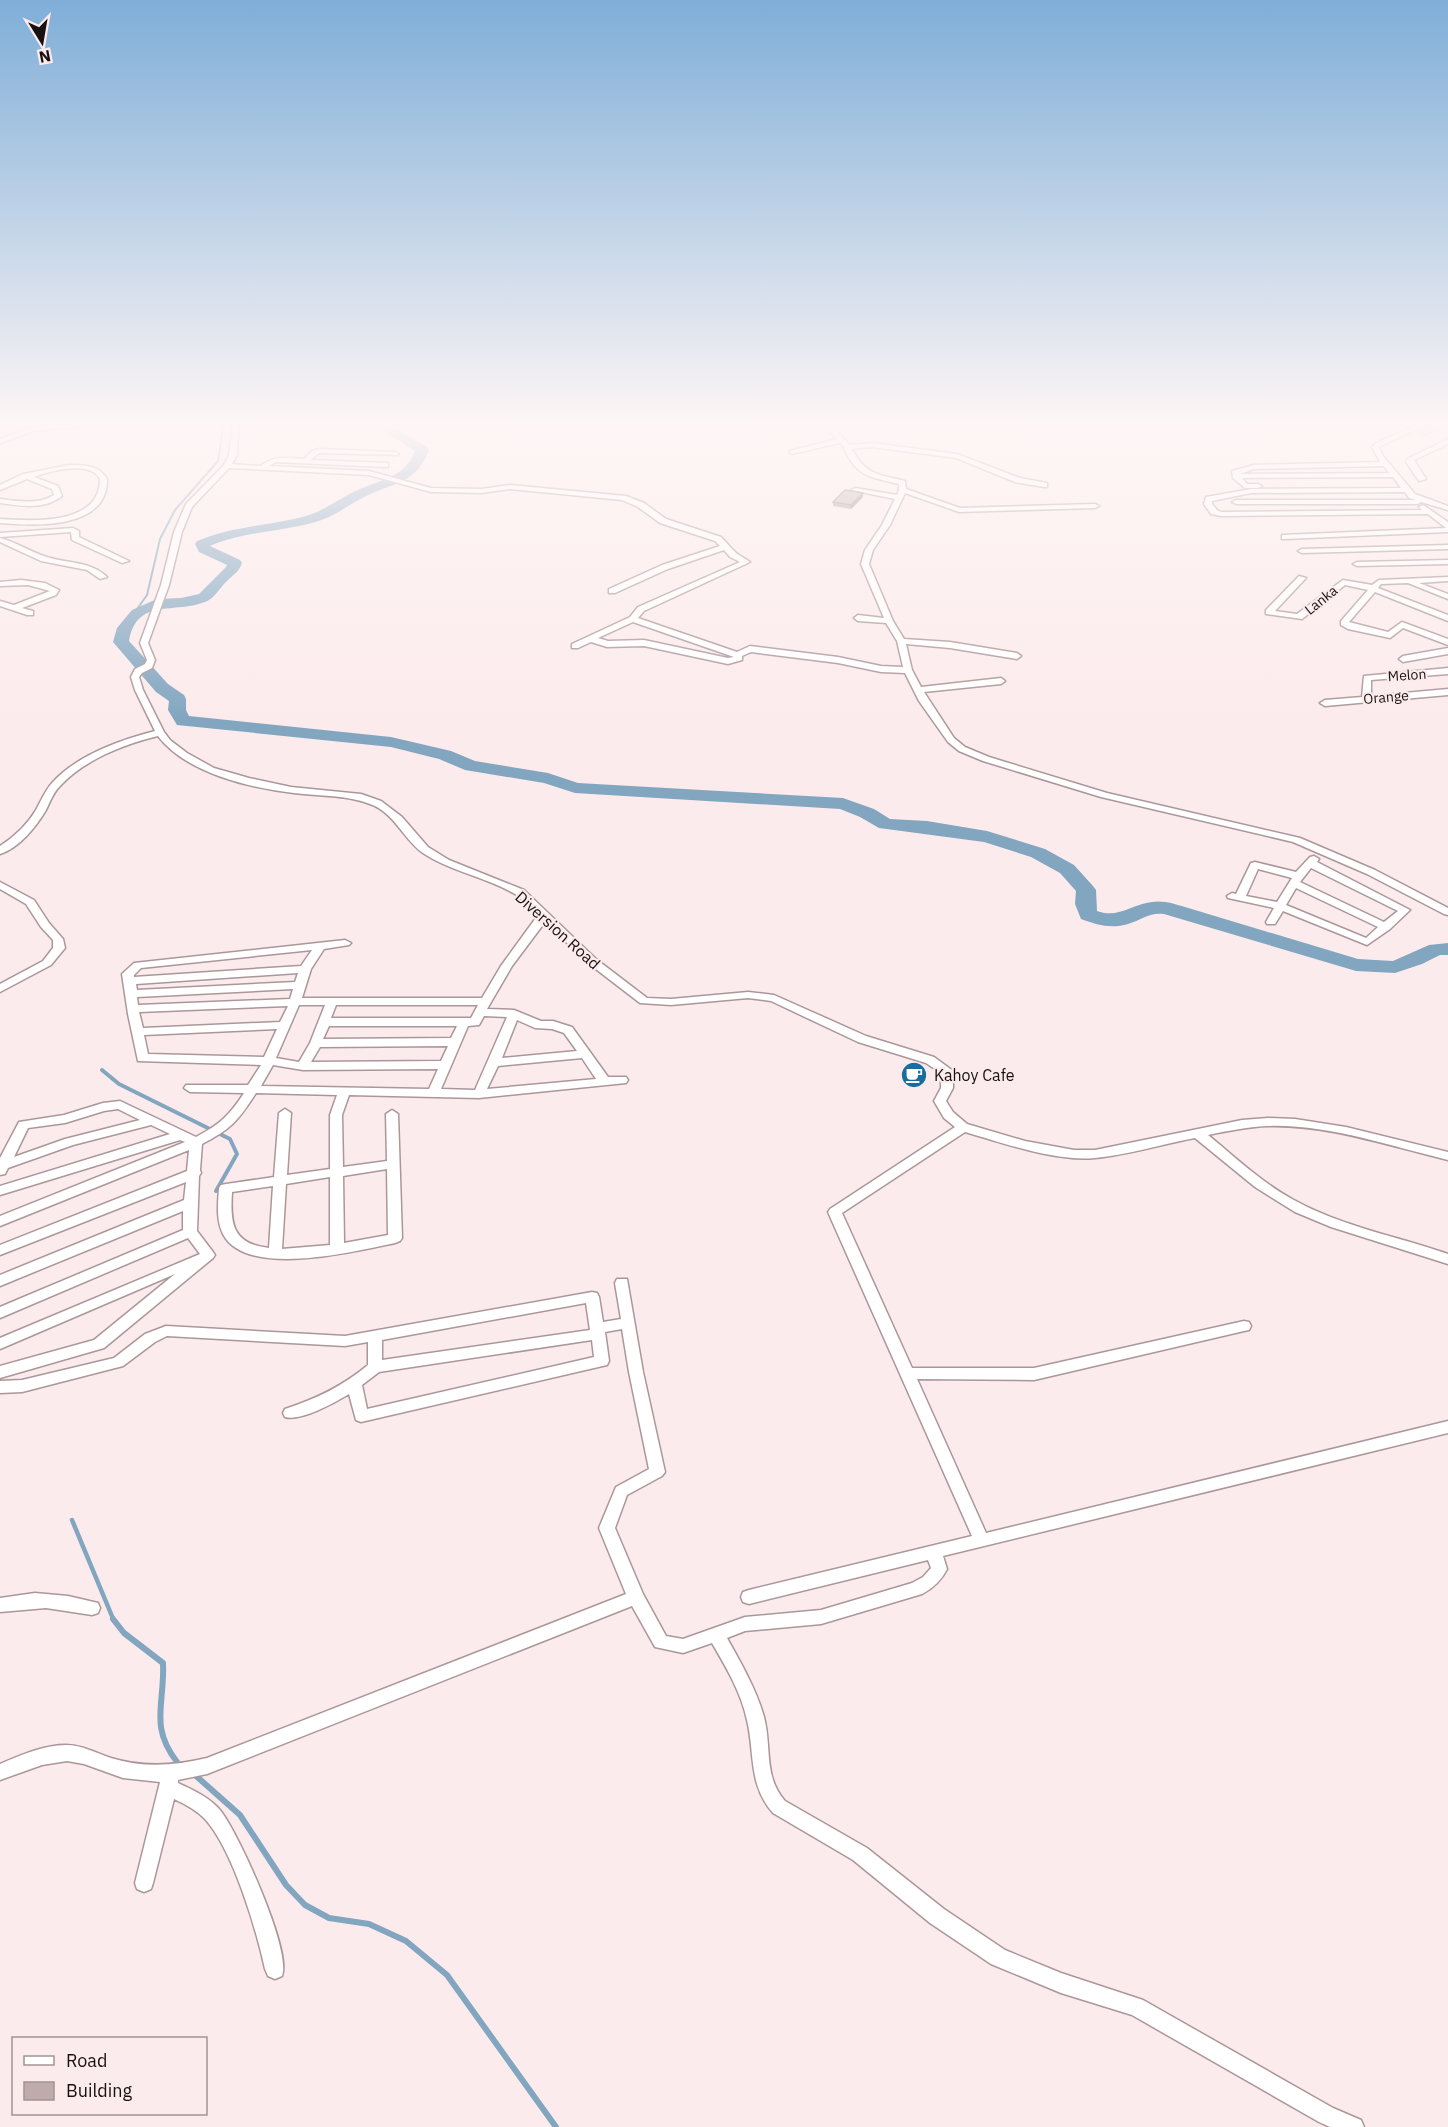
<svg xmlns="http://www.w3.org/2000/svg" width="1448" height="2127" font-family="'IBM Plex Sans',sans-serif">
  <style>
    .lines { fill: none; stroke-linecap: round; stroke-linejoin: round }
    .stream-far3 { stroke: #82a6c0; stroke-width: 2 }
    .stream-far2 { stroke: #82a6c0; stroke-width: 4 }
    .stream-far1 { stroke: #82a6c0; stroke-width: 4.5 }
    .stream { stroke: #82a6c0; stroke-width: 6 }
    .river { fill: #82a6c0; fill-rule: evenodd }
    .minor-casing { stroke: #ab9799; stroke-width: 3 }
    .minor { fill: #fff; fill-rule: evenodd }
    .wall { fill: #a49394 }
    .shaded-wall { fill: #867878 }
    .building { fill: #bfabac; stroke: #867878; stroke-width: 1.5 }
    .labels { text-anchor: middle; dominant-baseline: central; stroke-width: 4.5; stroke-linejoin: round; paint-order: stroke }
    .far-street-label { font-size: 14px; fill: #181111; stroke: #fcebec }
    .street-label { font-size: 16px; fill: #181111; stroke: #fcebec }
    .poi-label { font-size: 16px; fill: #181111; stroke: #fcebec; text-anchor: start }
  </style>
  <rect width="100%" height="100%" fill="#fcebec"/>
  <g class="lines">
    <!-- stream-far3 -->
    <polyline class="stream-far3" points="135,612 147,595 160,539 175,510 218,461 224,421"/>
    <!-- stream-far2 -->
    <polyline class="stream-far2" points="102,1070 119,1084 230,1139 237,1154 216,1191"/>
    <!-- stream-far1 -->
    <polyline class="stream-far1" points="72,1520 114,1621"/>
    <!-- stream -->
    <g class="stream">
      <path d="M113,1619L124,1633L163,1663C165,1704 149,1726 177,1762"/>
      <polyline points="195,1775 240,1815 286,1885 305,1905 329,1918 369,1924 406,1941 447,1975 556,2127"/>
    </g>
    <!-- river -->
    <path class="river" d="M368,421H382L427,447L429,450C416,483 397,482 368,495C351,503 337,515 319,521C283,532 245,531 210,546L240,560L242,563C239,572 234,574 228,580C221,586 216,596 209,600C179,616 137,595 129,641L168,684L184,695L186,699V710L189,716L391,737L451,751L475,761L548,773L578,783L843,798L874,809L890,819L927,821L987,831L1045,849L1074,865L1093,886L1096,890L1097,911C1118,919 1132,904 1152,902C1163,900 1175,904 1185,907L1358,959L1393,961L1429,945L1448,943V955H1440L1422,964L1395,973L1356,971L1164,914C1150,912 1141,920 1128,924C1111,929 1097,925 1081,919L1075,904L1076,891L1060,873L1031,857L984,842L879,828L860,817L840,809L575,793L544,783L465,770L439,759L391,747L177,725L168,710L169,701L156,692L113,642L117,628L132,610L157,599L181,598L199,594L226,567L227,565L199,552L195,544L197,541C232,526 269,526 306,516C326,510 341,497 360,489C383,479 405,477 415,451Z"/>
    <!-- minor casing -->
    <g class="minor-casing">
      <g id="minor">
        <polygon points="98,421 125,421 122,423 34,431 0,443 0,439 33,427"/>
        <path d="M233,421H239L237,455L232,464L261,466C274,455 288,458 304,459L312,451L319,449L395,452L399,454L397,455L319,453L311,460L388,463V467H385L275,462L269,466L369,471L431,488L481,489L510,485L626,496L644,503L666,519L721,537L736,553L750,562L644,611L638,618L737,652L750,646L838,657L881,666L903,667L897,641L886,623L858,621L854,618L858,615L884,618L861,564L865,550L882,525L895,499L851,490L855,488L897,495L899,490V484C884,480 863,478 853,464C847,457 846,449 840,443L792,454L790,453V451L837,439L820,421H827L850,445L872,443L957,454L1020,478L1047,483V487H1044L1015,482L956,458L872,447L852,449C865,475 878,474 905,481L906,489L960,508L1095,504L1099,506L1095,508L959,512L905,493L890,525L873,550L869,564L893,621L904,639L950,642L1017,653L1021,656L1017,659L950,648L906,644L912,670L921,687L1001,678L1005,681L1001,684L924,692L954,738L965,747L989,757L1107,793L1300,838L1375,870L1448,908V915L1444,914L1367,874L1293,842L1101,797L983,761L959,751L948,742L919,701L905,673L881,672L838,663L751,652L742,656V660L728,664L644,646L607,647L591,642L578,648H572V644L630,617L638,607L740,562L730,557L724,550L668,569L615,593H609V589L662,565L720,546L715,541L660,523L638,507L622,500L510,489L481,493L431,492L369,475L229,468L192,507L182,532L169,585L148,643L155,660L152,668L142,673L139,677L143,690L164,732L170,740L187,753L214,768L249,778L291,787L361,794L381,801L402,817L428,847L449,860L524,890L596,959L647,998L671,999L748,992L774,995L866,1036L934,1057L953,1071V1088L946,1101L953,1112L967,1124L1025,1141L1074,1150H1095L1242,1120L1268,1118L1295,1119L1346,1127L1448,1152V1160C1389,1146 1328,1124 1267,1126C1247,1127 1227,1131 1208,1135C1235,1157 1261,1182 1292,1199C1340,1226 1396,1236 1448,1254V1264L1331,1227L1295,1212L1255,1187L1195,1138C1162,1144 1128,1155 1095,1158C1056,1162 1003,1143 965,1132L842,1213L912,1368H1034L1244,1321L1249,1322L1251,1326L1249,1330L1244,1331L1034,1380L917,1379L986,1533L1448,1421V1433L943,1556L947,1569C941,1581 933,1588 922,1594L821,1624L745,1631L727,1638C741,1663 756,1689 764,1717C772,1747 763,1776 785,1801L867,1848L944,1909L1005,1950L1061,1973L1143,2000L1333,2108L1361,2120L1364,2127H1330L1319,2122L1132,2015L1061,1993L991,1964L930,1923L853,1860L773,1813C748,1785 755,1753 747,1720C741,1692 726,1667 712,1643L683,1653L655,1647L632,1606L207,1774L178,1780V1783C193,1790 209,1797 220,1810C238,1832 292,1951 282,1976L275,1979L268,1976L265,1969C256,1928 233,1850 205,1819C196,1810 185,1804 174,1799L153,1883L151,1889L144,1892L137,1889L135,1883L160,1782L123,1778L84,1764L67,1761L42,1765L0,1780V1764C21,1755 43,1745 66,1745C82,1745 96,1753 111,1758C143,1768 174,1766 207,1758L626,1594L599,1528L616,1487L649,1469L629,1372L622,1329L605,1332L609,1361L607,1365L361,1422L356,1420L349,1394C336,1402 300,1422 285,1417L283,1413L285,1409C316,1399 343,1386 368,1365V1342L345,1346L167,1336L155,1342L123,1366L22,1392L0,1393V1381L22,1380L114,1358L145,1334L166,1326L345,1336L592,1292L597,1293L599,1297L603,1322L621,1319L615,1283L617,1279H627L643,1372L665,1472L662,1476L627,1495L615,1528L643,1594L666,1636L683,1639L745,1617L821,1610L912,1583L923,1577L931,1568L928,1560L749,1604L743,1602L741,1597L743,1592L749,1590L972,1536L828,1212L830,1209L955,1127L944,1118L934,1101L941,1088V1073L926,1063L858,1042L771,1001L748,998L671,1005L640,1003L588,963L545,922L512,966L487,1009L514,1010L541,1021H553L572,1027L608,1077H626L628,1080L626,1083L479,1098L349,1095L342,1115L343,1167L387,1161L386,1114L392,1110L398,1114L402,1238L400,1241L395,1243C356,1251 246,1279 223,1234C216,1220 218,1203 219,1188L221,1185L226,1184L274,1177L279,1113L285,1109L291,1113L287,1175L330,1169V1115L337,1095L256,1093C238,1121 231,1129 202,1144L200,1170L201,1173L199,1176L197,1231L213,1252L215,1255L213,1258L104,1348L0,1378V1366L94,1340L175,1274L0,1349V1338L200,1254L188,1238L0,1318V1307L183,1230V1211L0,1286V1275L184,1200L186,1182L0,1255V1245L187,1171L189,1150L0,1226V1216L185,1142L180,1140L0,1195V1186L170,1134L151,1125L73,1145L8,1168L5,1174L0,1175V1158L19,1122L64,1115L103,1103L120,1101L196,1137C220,1124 229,1116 244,1093L190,1092L184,1088L186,1085H248L261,1065L138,1061L128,1014L122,974L134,963L345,940L351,943L349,945L324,949L311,969L302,998H482L501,966L538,915C531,909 523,899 515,894C486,877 452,872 423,853C404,840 394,812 370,804C347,795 319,796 294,793C250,788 186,773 158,736C124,744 84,760 60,786C53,793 50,802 46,810C36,827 19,848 0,854V846C14,837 27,825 36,810C41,801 45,791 52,783C77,755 120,740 155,731L135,690L131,677L135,669L145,664L147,660L140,643L161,585L174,532L186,504L224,465L229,455ZM633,622L734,657L728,658L644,640L608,641L598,638ZM312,950L301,966L134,977V975L141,968ZM298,973L295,982L137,990L136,984ZM293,989L290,999L138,1005L137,997ZM299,1005H325L310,1043L299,1062L276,1058ZM336,1005H478L471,1018H331ZM288,1006L280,1022L143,1028L139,1012ZM484,1016L507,1017L475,1090L441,1089L468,1026L479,1025ZM517,1020L535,1028L552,1029L564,1033L577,1051L502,1058ZM329,1026H457L451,1038L323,1039ZM277,1029L264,1057L148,1054L144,1035ZM448,1046L441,1061L311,1062L320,1047ZM582,1058L596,1079L487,1089L498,1066ZM273,1065L303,1070L438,1069L429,1089L261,1086ZM118,1109L140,1120L65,1139L14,1157L28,1128L65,1123L104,1111ZM387,1169L388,1235L344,1243L343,1176ZM330,1177V1245L282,1249L286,1184ZM273,1186L269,1248C232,1244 230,1223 232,1192ZM586,1303L590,1330L382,1360V1340ZM592,1340L594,1357L367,1409L362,1385L379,1372Z"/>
        <path d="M1425,421H1434L1379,447L1383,456L1415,494L1448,506V510L1421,502L1418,504H1236L1232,502L1236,500H1416L1409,498L1405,492L1251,493L1212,501V504L1217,510L1221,512L1422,510L1419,507L1423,505L1448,522V532L1285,539H1282V535L1446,528L1428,514L1221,516L1211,514L1204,504L1206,497L1251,489L1401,488L1393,477L1242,478L1247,484H1258L1262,486L1258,488H1245L1233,478L1232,471L1254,465L1380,462L1372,447L1376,443ZM1384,466L1389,473L1240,474L1254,469Z"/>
        <polygon points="1448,421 1448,425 1424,434 1421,432"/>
        <polygon points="1448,439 1448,444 1414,460 1426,479 1419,481 1406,462 1407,459"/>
        <path d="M69,465C84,465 99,465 107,479C108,530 34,526 0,523V519C32,521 100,526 100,479C90,460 50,471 34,477L58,486L62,496C45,510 20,506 0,503V499C18,501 38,505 54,495L52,489L27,479L0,490V485L23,474Z"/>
        <polygon points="73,528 79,531 79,537 129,561 122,563 72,540 71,532 0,537 0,533"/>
        <path d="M0,538C16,542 29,551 44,556C65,564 90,560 107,577L100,579L87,570L41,561L0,542Z"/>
        <polygon points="1448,545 1448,549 1302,553 1298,551 1302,549"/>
        <polygon points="1448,560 1448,564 1357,566 1353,564 1357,562"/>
        <polygon points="1299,576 1306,578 1275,611 1297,614 1343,580 1372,585 1379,580 1448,577 1448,581 1419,583 1448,594 1448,599 1408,583 1381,584 1378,588 1448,615 1448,621 1375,592 1349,622 1388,632 1402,622 1448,639 1448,645 1403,628 1390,638 1348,629 1341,625 1341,621 1368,590 1345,585 1302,619 1266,614 1266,610"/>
        <polygon points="21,580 45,583 59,590 56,595 22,608 33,611 33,615 27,615 0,606 0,601 14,605 50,591 28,585 0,586 0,582"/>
        <polygon points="1448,648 1448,654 1403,662 1399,659 1403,656"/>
        <polygon points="1448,668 1448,674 1371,680 1371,696 1448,689 1448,695 1325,706 1320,703 1325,700 1362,697 1364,676"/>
        <path d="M1314,856L1319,859L1317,862L1410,910L1390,929L1367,945L1283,911L1275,924H1267L1266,922L1274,908L1228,898L1227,896L1232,893L1236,894L1251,863L1255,862L1296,872L1310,857ZM1311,868L1398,911L1384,922L1300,882ZM1258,869L1292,878L1277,902L1246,896ZM1296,888L1378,927L1366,938L1286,905Z"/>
        <polygon points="0,882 34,900 49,923 63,939 65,948 51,965 0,992 0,984 43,961 53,948 53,940 41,927 26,904 0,889"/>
        <polygon points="35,1593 68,1596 98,1603 100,1608 98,1613 92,1615 46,1608 0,1612 0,1598"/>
      </g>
    </g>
    <!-- minor -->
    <use href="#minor" class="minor"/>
  </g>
  <!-- wall -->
  <polygon class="wall" points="863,493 863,497 851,509 833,506 833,502"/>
  <!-- shaded-wall -->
  <polygon class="shaded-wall" points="863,493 863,497 851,509 851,505"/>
  <!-- building -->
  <polygon class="building" points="845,490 863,493 851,505 833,502"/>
  <!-- sky -->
  <linearGradient id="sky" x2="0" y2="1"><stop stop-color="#7faed8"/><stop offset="0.59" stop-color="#fef6f6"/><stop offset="1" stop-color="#fef6f6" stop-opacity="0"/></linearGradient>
  <rect width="1448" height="719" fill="url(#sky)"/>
  <!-- icons -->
  <defs>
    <g id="cafe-disc" transform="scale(1.35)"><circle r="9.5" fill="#196d9e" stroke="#fcebec"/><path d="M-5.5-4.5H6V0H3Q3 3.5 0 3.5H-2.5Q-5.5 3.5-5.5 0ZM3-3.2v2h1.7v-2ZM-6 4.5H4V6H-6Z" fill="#fff"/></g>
  </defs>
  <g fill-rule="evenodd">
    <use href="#cafe-disc" x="914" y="1075"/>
  </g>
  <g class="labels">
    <!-- far-street labels -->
    <g class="far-street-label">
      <text transform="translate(1321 600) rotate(-39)">Lanka</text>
      <text transform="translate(1407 675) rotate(-4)">Melon</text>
      <text transform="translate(1386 697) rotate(-5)">Orange</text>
    </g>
    <!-- street labels -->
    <g class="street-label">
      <text transform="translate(558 930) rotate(42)">Diversion Road</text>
    </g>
    <!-- poi labels -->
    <g class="poi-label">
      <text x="934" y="1075">Kahoy Cafe</text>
    </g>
  </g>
  <!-- legend -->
  <rect x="12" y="2037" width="195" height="78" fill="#fcebec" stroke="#a19494" stroke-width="1.5"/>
  <rect x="24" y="2056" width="30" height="9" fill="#ffffff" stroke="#a19494" stroke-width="1.5"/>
  <text x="66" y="2067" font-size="18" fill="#181111">Road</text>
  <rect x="24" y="2082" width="30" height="18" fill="#bfabac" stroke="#a19494" stroke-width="1.5"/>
  <text x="66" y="2097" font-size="18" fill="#181111">Building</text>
  <!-- north arrow -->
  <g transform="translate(42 42) rotate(169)" stroke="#fcebec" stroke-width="4.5" paint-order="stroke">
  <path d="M0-4.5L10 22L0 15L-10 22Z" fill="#181111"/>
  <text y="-9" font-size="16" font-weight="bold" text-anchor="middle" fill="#181111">N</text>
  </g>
</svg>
